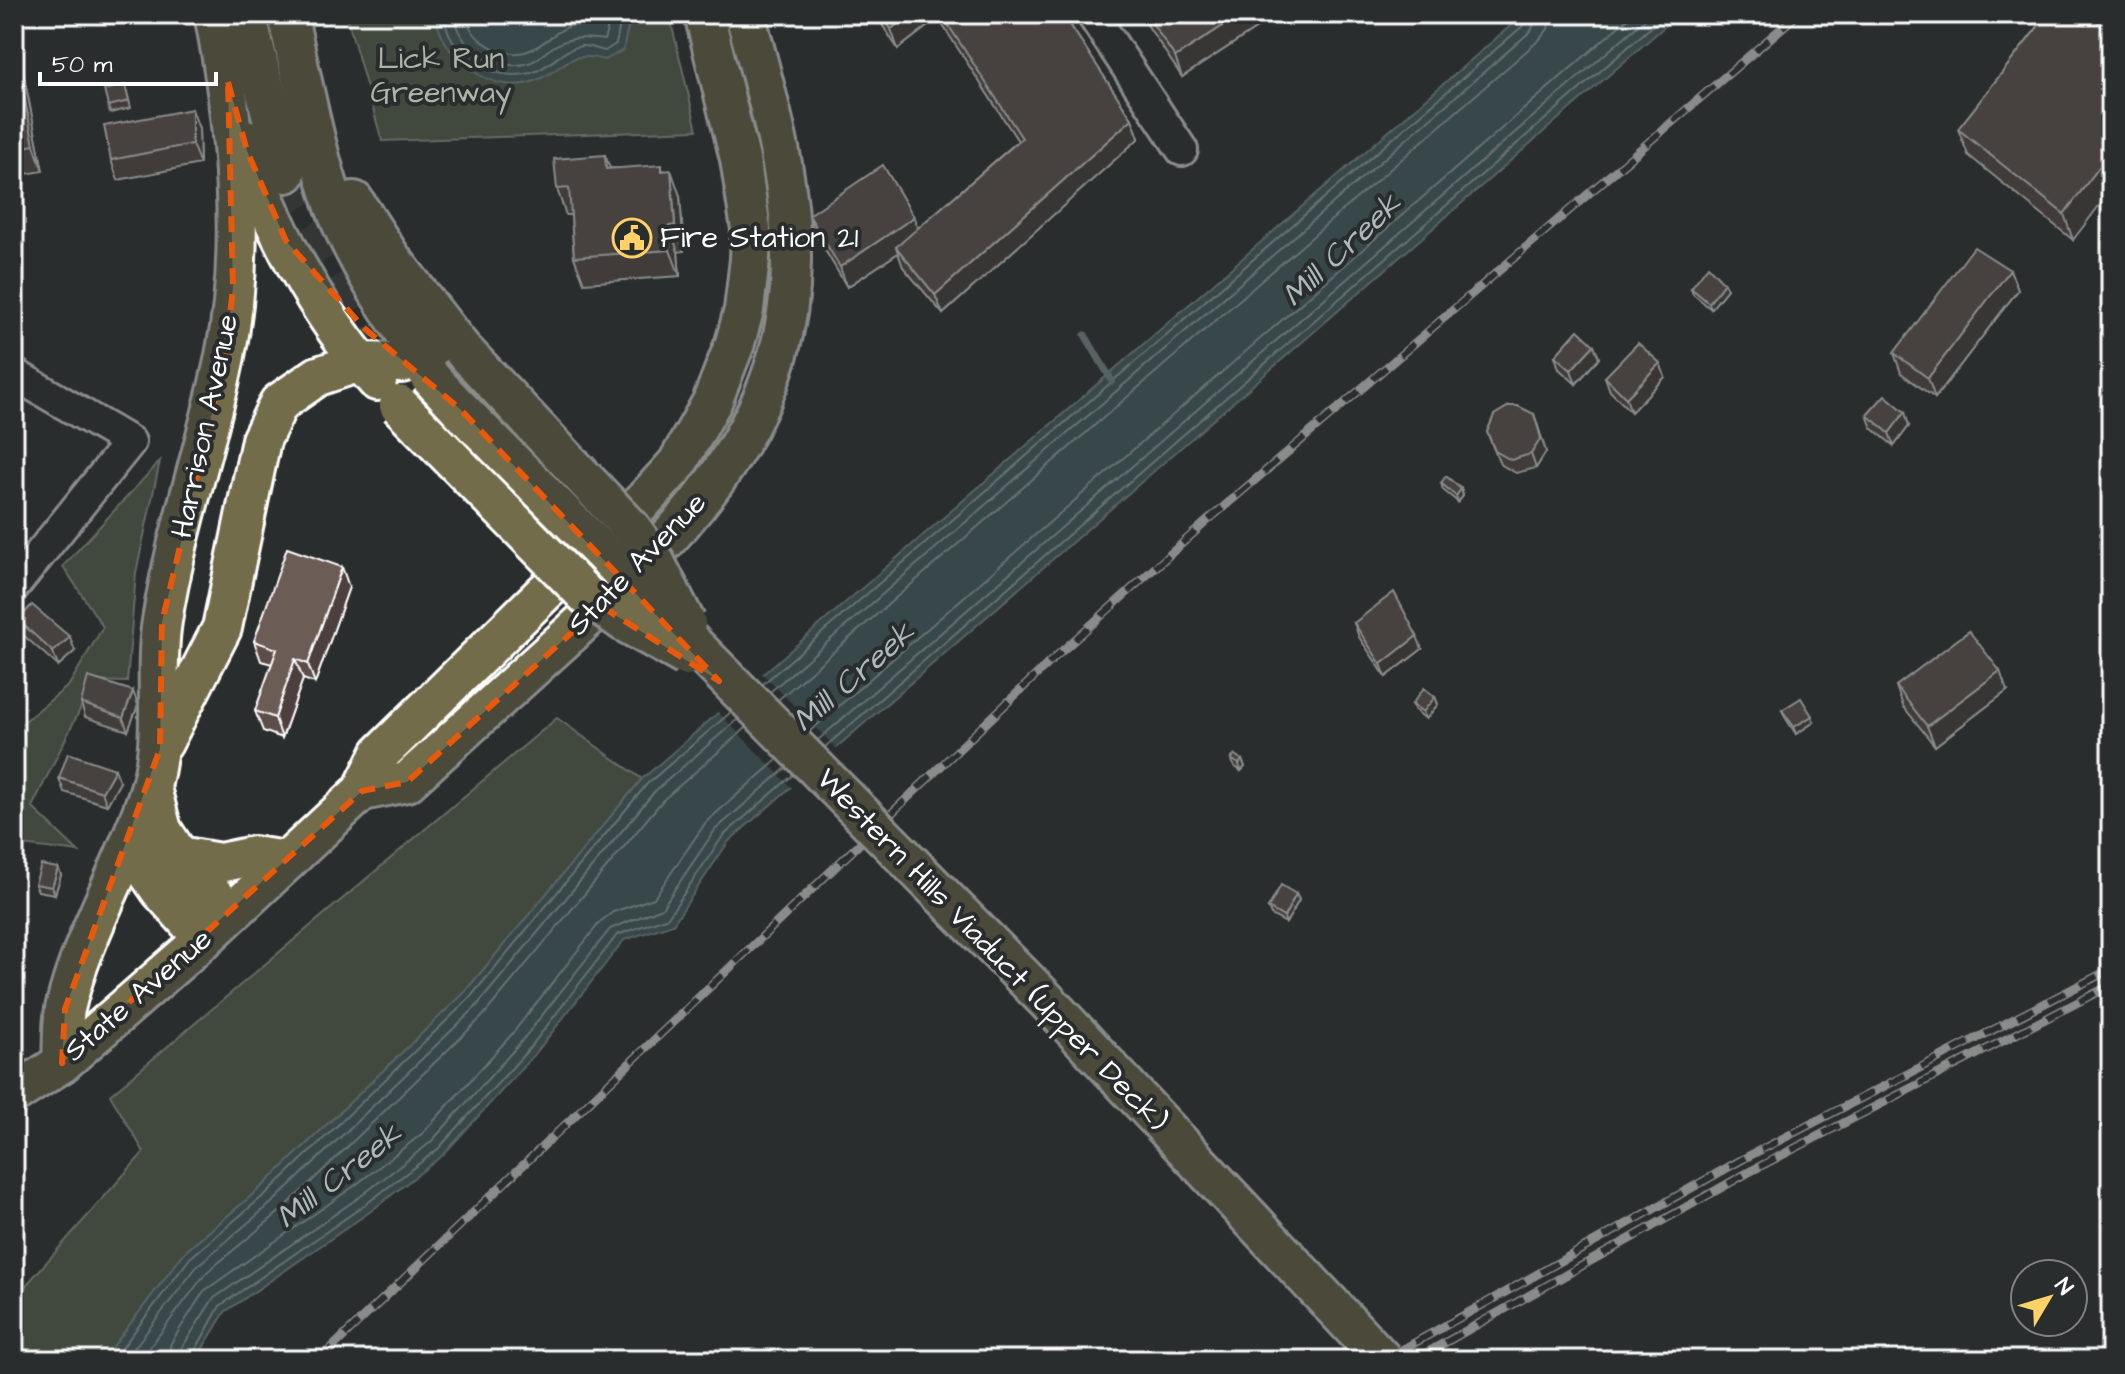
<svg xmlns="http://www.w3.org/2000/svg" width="2125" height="1374" font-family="'Architects Daughter',sans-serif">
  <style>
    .green { fill: #5d6b52; stroke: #aeb5a8; stroke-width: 2 }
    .water { fill: #48666a; stroke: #91a3a6; stroke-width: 2 }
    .pier { fill: #2a2d2e }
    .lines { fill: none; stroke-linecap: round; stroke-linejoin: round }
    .shore { stroke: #b6c2c3; stroke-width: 2 }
    .stream { stroke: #91a3a6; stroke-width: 7 }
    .major-tunnel { stroke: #3f4243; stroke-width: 38; stroke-dasharray: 38 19; stroke-linecap: butt }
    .minor-casing { stroke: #fff; stroke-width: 36 }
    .major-casing { stroke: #fff; stroke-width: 44 }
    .minor { stroke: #2a2d2e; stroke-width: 30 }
    .major { stroke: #726c4b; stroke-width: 38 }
    .rail-casing { stroke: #fff; stroke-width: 9 }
    .rail { stroke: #2a2d2e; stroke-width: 6; stroke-dasharray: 18; stroke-linecap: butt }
    .major-bridge-casing { stroke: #fff; stroke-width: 44; stroke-linecap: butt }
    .major-bridge { stroke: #726c4b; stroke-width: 38 }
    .wall { fill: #5d4e4a; stroke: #fff; stroke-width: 2 }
    .shaded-wall { fill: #4c403c; stroke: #fff; stroke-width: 2 }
    .building { fill: #6c5b56; stroke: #fff; stroke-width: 2 }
    .marked { fill: none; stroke: #e8590c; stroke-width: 6; stroke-dasharray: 16 10; stroke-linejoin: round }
    .labels { text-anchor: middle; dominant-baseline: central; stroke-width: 8; stroke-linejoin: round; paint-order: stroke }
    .park-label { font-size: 30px; fill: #aeb5a8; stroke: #2a2d2e }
    .poi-label { font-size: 30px; fill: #fff; stroke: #2a2d2e; text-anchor: start }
    .street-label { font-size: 30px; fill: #fff; stroke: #2a2d2e }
    .water-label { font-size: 32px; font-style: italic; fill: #adbabc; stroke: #2a2d2e }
  </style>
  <rect width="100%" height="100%" fill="#2a2d2e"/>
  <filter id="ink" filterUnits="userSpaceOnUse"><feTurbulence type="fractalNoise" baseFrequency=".0125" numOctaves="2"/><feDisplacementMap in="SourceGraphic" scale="16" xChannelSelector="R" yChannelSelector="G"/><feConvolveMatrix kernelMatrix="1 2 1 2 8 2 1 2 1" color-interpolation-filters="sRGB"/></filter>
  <g filter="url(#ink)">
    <!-- green -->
    <g class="green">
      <polygon points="346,14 669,14 697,130 382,141"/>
      <polygon points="160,461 136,573 127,682 94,681 32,807 79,852 14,844 14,730 69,685 103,627 63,566"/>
      <polygon points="557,718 642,779 463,994 263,1186 185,1252 103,1360 14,1360 14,1299 144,1152 110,1095"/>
    </g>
    <!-- water -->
    <g class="water">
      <path d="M436,14H631L623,50L605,60C566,49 568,67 537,80C495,99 439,57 436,14Z"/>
      <polygon points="1524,14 1679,14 729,841 673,924 624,940 535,1054 443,1155 371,1211 225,1312 198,1356 192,1360 103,1360 185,1252 263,1186 463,994 642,779"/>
    </g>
    <!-- pier -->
    <polygon class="pier" points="760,671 839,751 794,790 715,709"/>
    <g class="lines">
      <!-- shore -->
      <g class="shore">
        <path d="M444,14C447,54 492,83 531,73C549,69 561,49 581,46C589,45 598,50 605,51L616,44L622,14"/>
        <path d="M454,14C456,47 497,73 529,63C536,61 544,53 550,49C568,36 584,37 604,40L612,14"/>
        <path d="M466,14C468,39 501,58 525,52C552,44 556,20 595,25L600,14"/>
        <polyline points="763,684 1525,24 1528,14"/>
        <polyline points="770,692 1531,31 1538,14"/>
        <polyline points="778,700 1539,40 1548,29 1550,14"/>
        <polyline points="809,732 1633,14"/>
        <polyline points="818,740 1651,14"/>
        <polyline points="825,747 1666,14"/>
        <polyline points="113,1360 190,1258 268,1192 468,1000 647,784 731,712"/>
        <polyline points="125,1360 198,1265 275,1200 475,1008 655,791 738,719"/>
        <polyline points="140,1360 206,1273 283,1209 483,1016 663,800 746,728"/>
        <polyline points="167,1360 171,1343 204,1291 353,1187 423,1133 512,1034 601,921 613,912 654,898 706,822 778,759"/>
        <polyline points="179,1360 181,1349 213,1299 361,1196 431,1142 521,1042 610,929 662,908 715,830 786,768"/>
        <polyline points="190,1360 220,1306 366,1204 438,1149 529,1049 617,935 668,917 723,836 793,775"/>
      </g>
      <!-- stream -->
      <polyline class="stream" points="1085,335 1112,381"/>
      <!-- major-tunnel -->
      <path class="major-tunnel" d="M286,173C311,229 346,279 386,326"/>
      <!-- minor casing -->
      <g class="minor-casing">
        <g id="minor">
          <polyline points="1092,14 1182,150"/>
          <polyline points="14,374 130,442 14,586"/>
        </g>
      </g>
      <!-- major casing -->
      <g class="major-casing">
        <g id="major">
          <polyline points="246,14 286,173"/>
          <path d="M287,14C302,77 313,143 334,204C357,267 398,323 436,377"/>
          <path d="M243,138C266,220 320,318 377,381"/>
          <polyline points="354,201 391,258 460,347"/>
          <polyline points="163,743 222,628 261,440 279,403 318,376 360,362 402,363"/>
          <polyline points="151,788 162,830 179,856 230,913"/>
          <path d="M362,791L407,782C458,736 508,690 559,644C673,541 790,430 791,263C792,177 767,96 745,14"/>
          <polyline points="135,830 137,857 160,890 204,939"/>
          <polyline points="179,856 220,863 253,856 287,861"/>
          <path d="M62,1063C63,1046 62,1026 65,1009C82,935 128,861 150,789C167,734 153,677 162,621C176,532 207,445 225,356C247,250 235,119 214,14"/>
          <polyline points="14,1094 62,1063 204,939 362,791 381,753 545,592 636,509 677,464 712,402 735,343 744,310 750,259 751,229 740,159 704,14"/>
        </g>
      </g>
      <!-- minor -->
      <use href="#minor" class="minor"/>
      <!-- major -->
      <use href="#major" class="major"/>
      <!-- rail casing -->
      <g class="rail-casing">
        <g id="rail">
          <polyline points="319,1360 1052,660 1206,522 1798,14"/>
          <polyline points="1384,1360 1743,1159 2111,969"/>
          <polyline points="1414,1360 1749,1172 2111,985"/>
        </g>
      </g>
      <!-- rail -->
      <use href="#rail" class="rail"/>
      <!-- major-bridge casing -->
      <g class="major-bridge-casing">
        <g id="major-bridge">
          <polyline points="460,347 631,528 654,560 686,623"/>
          <polyline points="429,376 477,427"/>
          <polyline points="399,405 587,596 624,622 685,656"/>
          <polyline points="460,409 1046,1000 1383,1360"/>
        </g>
      </g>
      <!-- major-bridge -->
      <use href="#major-bridge" class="major-bridge"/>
    </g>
    <!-- wall -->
    <g class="wall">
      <polygon points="875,14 1063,14 1132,119 1139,138 943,314 903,267 898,253 847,287 816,235 809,215 918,228 1018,141 938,18 898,49"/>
      <polygon points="1140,14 1278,14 1182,77"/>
      <polygon points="2048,14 2073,240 1968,155 1958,129"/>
      <polygon points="14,28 43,171 14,176"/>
      <polygon points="127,92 131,108 110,113 108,106"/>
      <polygon points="199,129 200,164 118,180 111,160"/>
      <polygon points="605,155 610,168 664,170 680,196 684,251 678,252 680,276 584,283 574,257 571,215 566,215 557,189"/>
      <polygon points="2010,270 2018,290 1935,398 1901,373 1894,353"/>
      <polygon points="1691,288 1727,289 1711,309 1693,294"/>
      <polygon points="1594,345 1599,358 1576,384 1559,369 1555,356"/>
      <polygon points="1660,363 1665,377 1631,412 1610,391 1605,377"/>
      <polygon points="1534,414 1546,452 1536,468 1516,473 1500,464 1487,432"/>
      <polygon points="1867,415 1909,426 1894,446 1872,428"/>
      <polygon points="1441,483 1461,489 1463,496 1458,502 1443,490"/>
      <polygon points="349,587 315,683 303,679 282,738 263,731 255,711 272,664 261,661 254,641"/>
      <polygon points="18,620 75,651 58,666 22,634"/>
      <polygon points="1354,623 1422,649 1386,677 1359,637"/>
      <polygon points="1896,686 2007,691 1935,746 1903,706"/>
      <polygon points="1435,697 1438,704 1426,719 1415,710 1412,704"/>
      <polygon points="81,703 138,705 128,731 85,717"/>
      <polygon points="1782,710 1814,722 1796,734 1785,717"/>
      <polygon points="1231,759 1242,760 1245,767 1241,771 1234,766"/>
      <polygon points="59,778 120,782 107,805 64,792"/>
      <polygon points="58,868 61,875 55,894 38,891 35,884"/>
      <polygon points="1296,894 1299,900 1286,923 1271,915 1268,908"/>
    </g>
    <!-- shaded-wall -->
    <g class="shaded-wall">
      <polygon points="911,14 937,14 938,18 898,49 891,29"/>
      <polygon points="1241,14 1278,14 1182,77 1175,57"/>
      <polygon points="14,28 43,171 34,145 14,49"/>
      <polygon points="192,109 199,129 200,164 192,144"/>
      <polygon points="1132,119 1139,138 943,314 935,295"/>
      <polygon points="2111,151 2111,190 2073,240 2064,214"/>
      <polygon points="671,170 680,196 684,251 675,225"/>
      <polygon points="914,217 921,237 896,247 898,253 847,287 840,267"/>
      <polygon points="669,226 678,252 680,276 670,250"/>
      <polygon points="2010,270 2018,290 1935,398 1928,378"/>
      <polygon points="1724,283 1727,289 1711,309 1709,303"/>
      <polygon points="1594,345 1599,358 1576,384 1571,370"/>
      <polygon points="1660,363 1665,377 1631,412 1626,398"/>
      <polygon points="1905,412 1909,426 1894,446 1889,433"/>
      <polygon points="1534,414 1546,452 1536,468 1531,454"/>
      <polygon points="1461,489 1463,496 1458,502 1456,496"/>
      <polygon points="342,567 349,587 315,683 308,664"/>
      <polygon points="1417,636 1422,649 1386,677 1381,664"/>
      <polygon points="70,637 75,651 58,666 53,652"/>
      <polygon points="295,659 303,679 282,738 275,718"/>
      <polygon points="2000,671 2007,691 1935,746 1927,726"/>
      <polygon points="133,691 138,705 128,731 123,718"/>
      <polygon points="1435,697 1438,704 1426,719 1423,712"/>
      <polygon points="1812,716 1814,722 1796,734 1794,727"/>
      <polygon points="1242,760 1245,767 1241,771 1239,764"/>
      <polygon points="115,769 120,782 107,805 102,792"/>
      <polygon points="58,868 61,875 55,894 52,887"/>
      <polygon points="1296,894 1299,900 1286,923 1284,917"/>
    </g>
    <!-- building -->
    <g class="building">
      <polygon points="881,14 911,14 891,29"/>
      <polygon points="941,14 1063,14 1132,119 935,295 896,247 1022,138"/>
      <polygon points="1146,14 1241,14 1175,57"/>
      <polygon points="2048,14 2087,14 2111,31 2111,151 2064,214 1958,129"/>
      <polygon points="14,49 34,145 14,149"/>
      <polygon points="125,85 129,101 108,106 104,90"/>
      <polygon points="192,109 192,144 111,160 104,126"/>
      <polygon points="605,155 606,169 662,165 662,171 671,170 675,225 669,226 670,250 574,257 569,188 557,189 554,159"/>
      <polygon points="883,165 914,217 840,267 809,215"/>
      <polygon points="1974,247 2010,270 1928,378 1894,353"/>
      <polygon points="1708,266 1724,283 1709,303 1691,288"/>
      <polygon points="1578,330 1594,345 1571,370 1555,356"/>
      <polygon points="1638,343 1660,363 1626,398 1605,377"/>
      <polygon points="1885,395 1905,412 1889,433 1867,415"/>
      <polygon points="1509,406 1518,406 1534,414 1541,438 1531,454 1511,460 1495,451 1487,432 1494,415"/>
      <polygon points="1446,476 1461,489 1456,496 1441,483"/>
      <polygon points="287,548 342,567 308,664 295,659 275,718 255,711 277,649 254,641"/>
      <polygon points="1394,592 1417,636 1381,664 1354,623"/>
      <polygon points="32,605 70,637 53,652 18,620"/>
      <polygon points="1969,631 2000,671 1927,726 1896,686"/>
      <polygon points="88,677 133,691 123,718 81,703"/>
      <polygon points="1424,688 1435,697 1423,712 1412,704"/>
      <polygon points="1801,698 1812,716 1794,727 1782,710"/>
      <polygon points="68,753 115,769 102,792 59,778"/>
      <polygon points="1235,755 1242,760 1239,764 1231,759"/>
      <polygon points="41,865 58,868 52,887 35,884"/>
      <polygon points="1281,885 1296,894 1284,917 1268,908"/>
    </g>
  </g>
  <!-- marked area -->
  <path d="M0 0H2125V1374H0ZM228,82L247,151L286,241L364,328L460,409L719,681L601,606L407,782L362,791L62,1063L65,1009L160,749L162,622L226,354L233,287Z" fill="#2a2d2e" fill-opacity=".55" fill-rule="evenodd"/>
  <path class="marked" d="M228,82L247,151L286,241L364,328L460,409L719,681L601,606L407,782L362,791L62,1063L65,1009L160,749L162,622L226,354L233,287Z"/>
  <!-- icons -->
  <defs>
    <g id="civic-ring" transform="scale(2)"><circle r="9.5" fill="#2a2d2e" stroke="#ffd166" stroke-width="1.5"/><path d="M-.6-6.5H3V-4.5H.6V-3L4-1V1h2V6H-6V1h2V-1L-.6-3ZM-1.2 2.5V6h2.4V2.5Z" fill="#ffd166"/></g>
  </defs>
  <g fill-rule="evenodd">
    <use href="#civic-ring" x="632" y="238"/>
  </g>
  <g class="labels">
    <!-- park labels -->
    <g class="park-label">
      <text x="441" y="59">Lick Run<tspan x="441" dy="34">Greenway</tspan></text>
    </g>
    <!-- poi labels -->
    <g class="poi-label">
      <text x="660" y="238">Fire Station 21</text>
    </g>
    <!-- street labels -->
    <g class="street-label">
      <text transform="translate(205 426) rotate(-78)">Harrison Avenue</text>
      <text transform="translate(637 564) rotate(-46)">State Avenue</text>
      <text transform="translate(992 950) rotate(46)">Western Hills Viaduct (Upper Deck)</text>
      <text transform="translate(138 995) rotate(-41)">State Avenue</text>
    </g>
    <!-- water labels -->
    <g class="water-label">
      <text transform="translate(1342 250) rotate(-43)">Mill Creek</text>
      <text transform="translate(854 677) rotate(-41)">Mill Creek</text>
      <text transform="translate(339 1176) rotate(-38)">Mill Creek</text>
    </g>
  </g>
  <!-- margin -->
  <rect width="2125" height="1374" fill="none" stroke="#2a2d2e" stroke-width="48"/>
  <rect x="24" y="24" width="2077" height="1326" fill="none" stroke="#fff" stroke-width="3" filter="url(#ink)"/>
  <!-- north arrow -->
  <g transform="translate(2049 1298) rotate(52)"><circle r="38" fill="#2a2d2e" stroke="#7f8182" stroke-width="2"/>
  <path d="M0-6L14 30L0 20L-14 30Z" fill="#ffd166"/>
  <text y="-12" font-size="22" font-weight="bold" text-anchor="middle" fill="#ffffff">N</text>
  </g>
  <!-- scale -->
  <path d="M40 72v12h176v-12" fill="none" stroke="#ffffff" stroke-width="4"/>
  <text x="52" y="72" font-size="24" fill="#ffffff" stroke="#2a2d2e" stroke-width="6" paint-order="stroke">50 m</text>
</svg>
